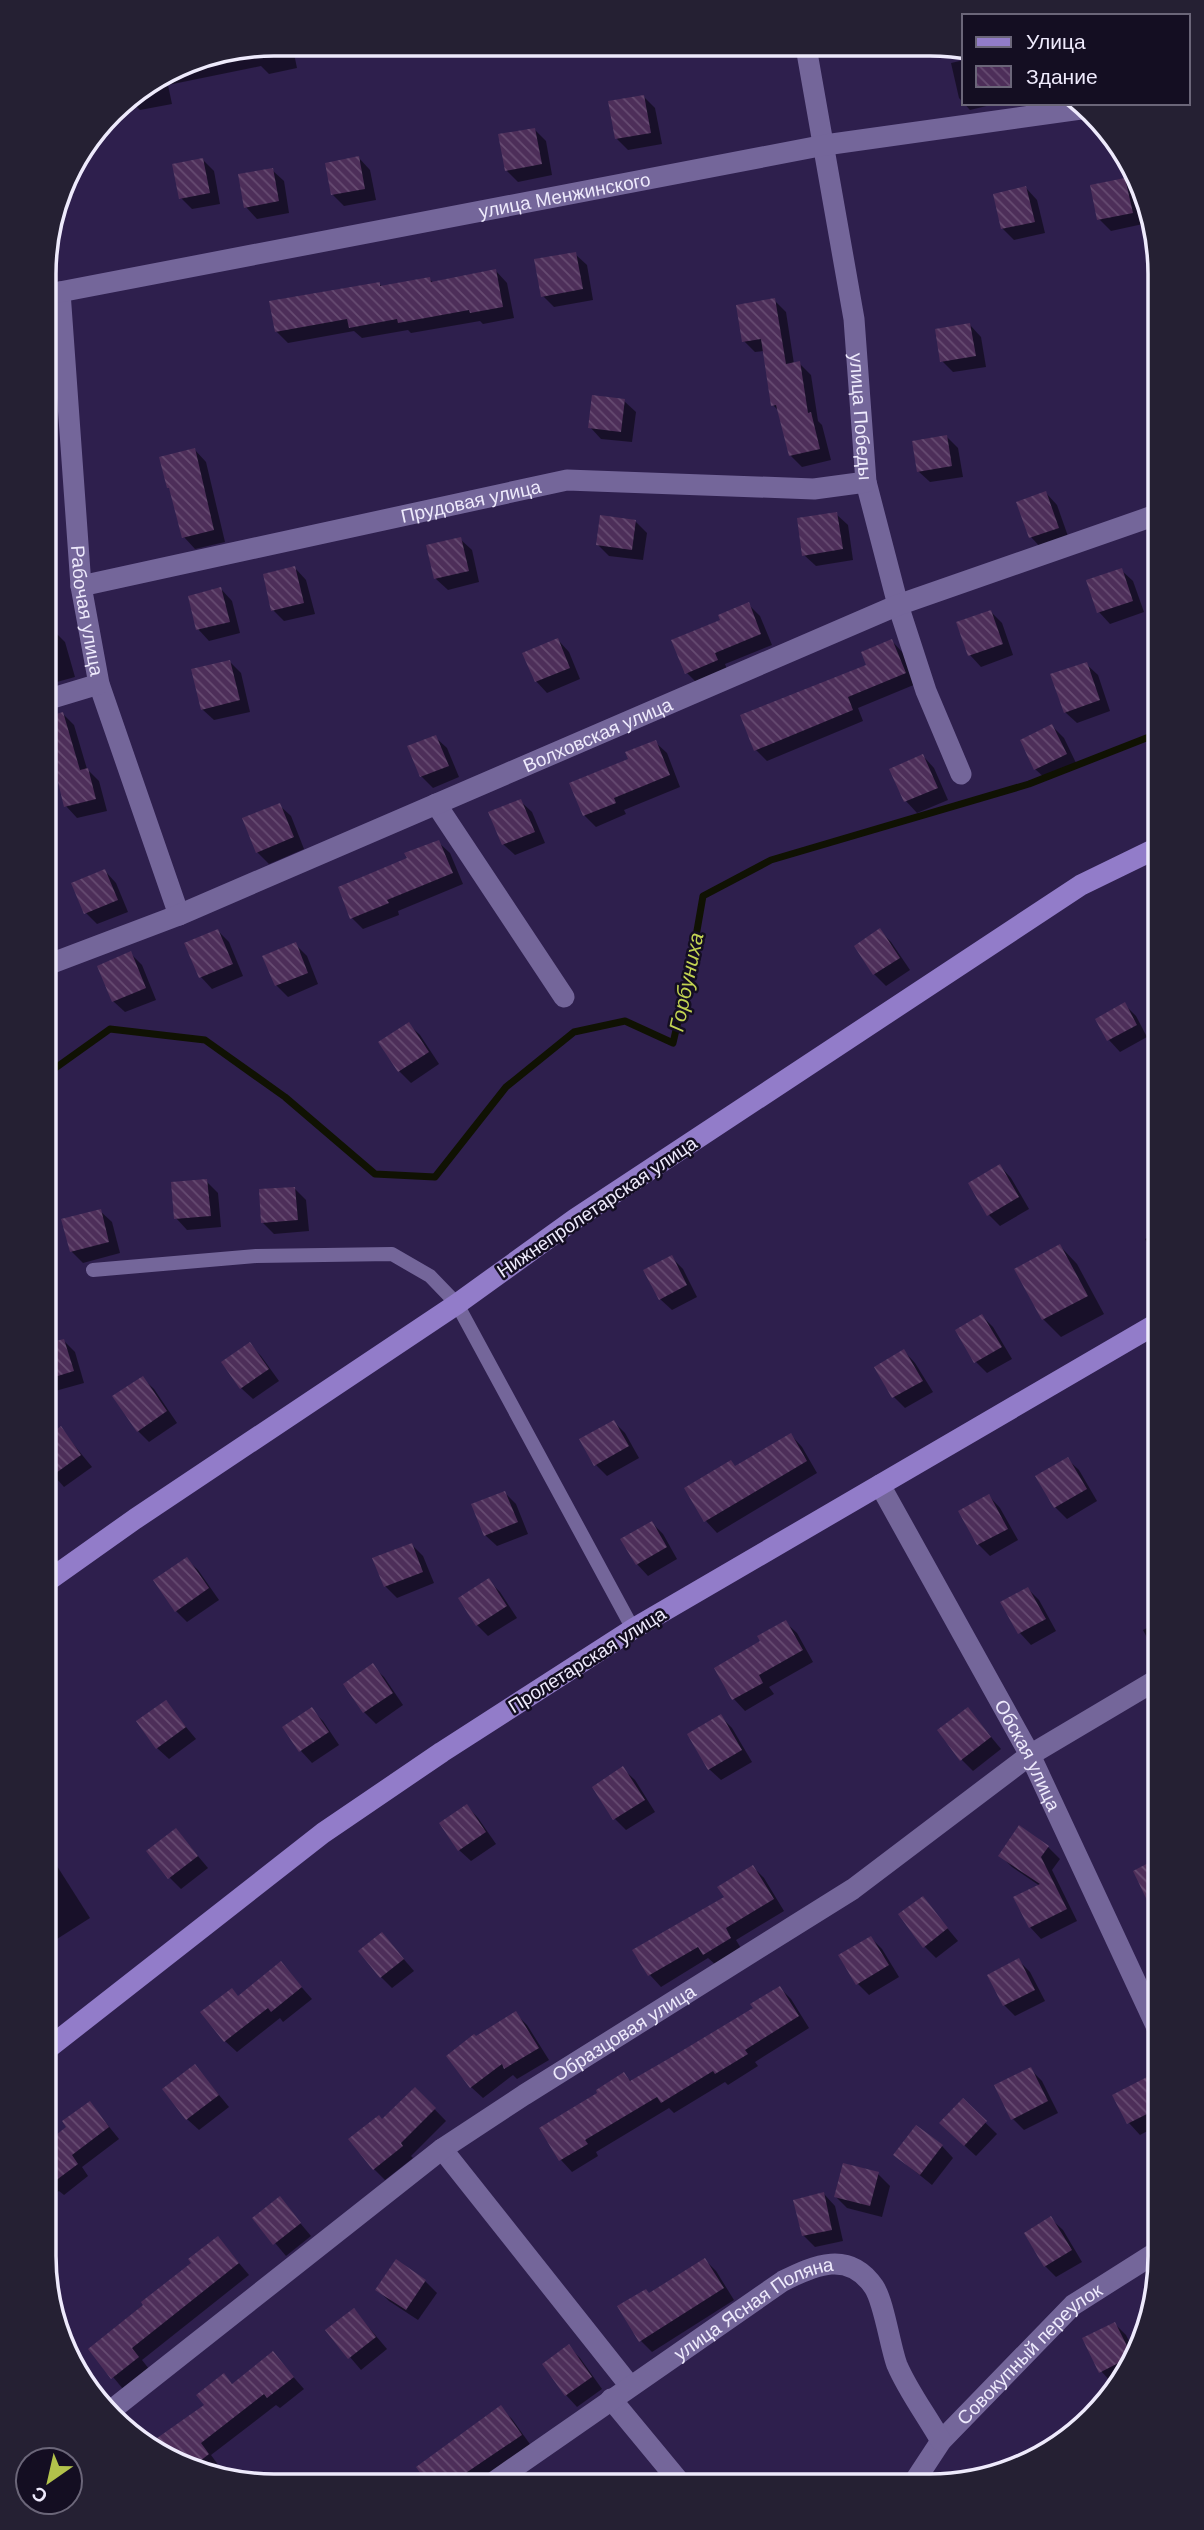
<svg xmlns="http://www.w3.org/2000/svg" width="1204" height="2530" font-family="Arial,sans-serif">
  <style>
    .shadow { fill: #0007 }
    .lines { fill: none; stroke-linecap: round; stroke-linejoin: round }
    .stream { stroke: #101203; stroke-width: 7 }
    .building { fill: url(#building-back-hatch) }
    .lane { stroke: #74669a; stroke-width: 14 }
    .street { stroke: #74669a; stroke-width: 21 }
    .primary { stroke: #927cc9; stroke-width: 21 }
    .labels { text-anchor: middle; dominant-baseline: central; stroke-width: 5; stroke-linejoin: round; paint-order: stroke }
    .street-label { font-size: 19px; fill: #eeeafc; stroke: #140e22 }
    .water-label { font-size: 21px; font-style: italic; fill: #c3d452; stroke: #140e22 }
    .rim { fill: none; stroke: #eeeafc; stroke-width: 3.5 }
  </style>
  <defs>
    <pattern id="building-back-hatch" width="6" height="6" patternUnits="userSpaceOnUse" patternTransform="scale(1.75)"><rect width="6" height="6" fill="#4d2e59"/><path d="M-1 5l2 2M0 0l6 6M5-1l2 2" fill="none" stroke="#674c72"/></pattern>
  </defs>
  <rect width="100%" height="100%" fill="#2e1f4d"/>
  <!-- shadow -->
  <g class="shadow">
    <polygon points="274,44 292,44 297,68 269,74 261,66 168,85 172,104 140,110 129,99 187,61"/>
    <polygon points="353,45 400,45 401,49 364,56"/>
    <polygon points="515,45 538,45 519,49"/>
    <polygon points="964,60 964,103 999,103 970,110 959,98 951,63"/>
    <polygon points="644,97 655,108 662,144 628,150 617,139"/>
    <polygon points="534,129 546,141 552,175 518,182 506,170"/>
    <polygon points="359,158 370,170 376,200 344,206 333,195"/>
    <polygon points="203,160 214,171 220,204 192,209 181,198"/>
    <polygon points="272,170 284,181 289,213 257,219 246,207"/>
    <polygon points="1124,180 1136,191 1143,224 1111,231 1099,219"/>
    <polygon points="1026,188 1037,200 1045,233 1014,240 1002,228"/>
    <polygon points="575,254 587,265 593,300 554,307 543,296"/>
    <polygon points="496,271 507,283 514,318 483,324 480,321 411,333 408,330 362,338 354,331 288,343 276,331 379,284 383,287 429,279 434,283"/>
    <polygon points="774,300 786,312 794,364 799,363 811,375 818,421 822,425 831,460 802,467 791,456 780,412 773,405 764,351 755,352 744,341"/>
    <polygon points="970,325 981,337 986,367 953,372 942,361"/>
    <polygon points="624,401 636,412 632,442 601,439 590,427"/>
    <polygon points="947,437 958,448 963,477 930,482 918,471"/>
    <polygon points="195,450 206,462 225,542 195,549 184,537 172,492 168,487"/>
    <polygon points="1046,493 1057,505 1069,539 1042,549 1031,537"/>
    <polygon points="836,514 848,525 853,560 816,566 804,555"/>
    <polygon points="45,520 52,557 45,558"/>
    <polygon points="635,521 647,533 643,560 609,556 598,545"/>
    <polygon points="460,539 472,550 479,582 448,590 436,579 428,546"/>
    <polygon points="295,568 306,580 315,614 284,621 273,610"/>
    <polygon points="1121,570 1133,581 1144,612 1110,624 1099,612 1088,581"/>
    <polygon points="221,589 232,601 240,633 209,641 198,629"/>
    <polygon points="748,604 760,616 772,645 725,664 728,672 698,684 687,673"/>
    <polygon points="991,612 1002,623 1013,655 981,667 970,655 958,623"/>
    <polygon points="46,622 47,633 54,631 65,642 75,677 46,685"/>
    <polygon points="558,640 569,652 580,679 547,693 536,681"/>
    <polygon points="892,641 903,653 916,684 858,708 863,721 767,761 756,750 868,666"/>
    <polygon points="230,662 241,673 250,712 214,720 202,709"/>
    <polygon points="1086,664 1098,675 1110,711 1077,723 1065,712"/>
    <polygon points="63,714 74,725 87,769 99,781 107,811 77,818 66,806 56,771 46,761 46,718"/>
    <polygon points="1052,726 1064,738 1077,765 1047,780 1035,769"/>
    <polygon points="435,737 447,748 459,777 433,788 421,776"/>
    <polygon points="655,742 667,753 680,787 624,810 626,814 596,827 584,815 630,760"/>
    <polygon points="923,756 934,768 948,800 917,813 906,801"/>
    <polygon points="520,801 532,812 545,843 515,855 503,844"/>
    <polygon points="279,805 291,816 304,849 269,864 257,852"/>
    <polygon points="438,842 450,853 463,884 398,911 399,915 363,929 352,918 409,859"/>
    <polygon points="105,871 116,883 128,912 97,924 86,913"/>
    <polygon points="47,919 55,939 47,942"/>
    <polygon points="218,931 229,942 243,976 212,989 201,977"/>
    <polygon points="880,931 891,942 910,970 886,986 874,974 856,946"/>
    <polygon points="295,944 307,956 318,984 288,997 276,985"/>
    <polygon points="131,954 142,965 156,1000 125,1012 113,1001"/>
    <polygon points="1125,1005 1136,1016 1147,1037 1120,1052 1109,1040 1098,1020"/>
    <polygon points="408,1024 420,1035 439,1064 411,1083 399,1071"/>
    <polygon points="1000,1166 1011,1178 1029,1209 1000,1226 989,1215"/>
    <polygon points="206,1181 218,1193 221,1227 187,1230 176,1218"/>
    <polygon points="295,1189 306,1200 309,1231 274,1234 263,1223"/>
    <polygon points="100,1211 112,1222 120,1253 83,1263 72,1252 64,1221"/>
    <polygon points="1156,1233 1156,1259 1145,1239"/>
    <polygon points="1060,1246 1077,1264 1104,1314 1061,1337 1043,1319"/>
    <polygon points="671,1257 683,1269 697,1297 672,1310 660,1299"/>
    <polygon points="982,1316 993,1327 1012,1359 987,1373 976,1362"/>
    <polygon points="64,1341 75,1352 84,1383 48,1393 48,1345"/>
    <polygon points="250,1345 261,1356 279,1381 253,1399 241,1388 224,1363"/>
    <polygon points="904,1351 915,1363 933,1392 905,1408 894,1397"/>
    <polygon points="142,1378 154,1389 177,1423 149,1442 138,1431"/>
    <polygon points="614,1422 625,1433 639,1458 607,1476 596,1465"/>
    <polygon points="60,1428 92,1467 64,1487 49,1470 49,1437"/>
    <polygon points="791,1435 802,1447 817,1473 717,1533 706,1521 686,1488 736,1467"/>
    <polygon points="1067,1459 1079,1470 1097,1501 1067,1519 1055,1507"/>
    <polygon points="505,1493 516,1504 528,1534 497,1546 485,1535"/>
    <polygon points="989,1496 1000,1508 1018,1540 990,1556 978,1544"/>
    <polygon points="652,1523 663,1534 677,1559 648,1576 637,1564"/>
    <polygon points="412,1545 423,1556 434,1583 397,1598 385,1586"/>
    <polygon points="186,1559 198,1570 219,1600 187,1622 176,1611"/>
    <polygon points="488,1580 500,1592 517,1618 488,1636 477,1625"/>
    <polygon points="1028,1589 1039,1600 1056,1631 1031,1645 1020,1633 1003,1602"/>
    <polygon points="785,1622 797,1633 813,1662 769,1687 774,1694 745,1711 734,1699 716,1669 763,1642"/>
    <polygon points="1157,1623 1158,1659 1143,1630"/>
    <polygon points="372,1666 384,1677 403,1705 376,1724 364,1712 345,1684"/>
    <polygon points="165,1702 196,1739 169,1759 157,1748"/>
    <polygon points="968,1709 1001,1749 973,1771 962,1760"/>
    <polygon points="312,1710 323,1721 339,1745 312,1763 301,1751 285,1728"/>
    <polygon points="720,1716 732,1728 752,1762 721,1780 709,1769"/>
    <polygon points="623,1769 635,1780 655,1812 626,1830 615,1819 594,1787"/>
    <polygon points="467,1806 478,1818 496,1844 471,1861 459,1850"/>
    <polygon points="176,1830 208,1868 181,1889 170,1878"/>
    <polygon points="1048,1847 1060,1859 1052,1870 1077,1921 1041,1939 1030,1927 1040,1886 1012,1867 1000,1855"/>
    <polygon points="50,1855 90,1918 57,1939 50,1933"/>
    <polygon points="753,1867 764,1878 784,1911 736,1940 742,1950 716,1965 708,1958 661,1987 650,1975 635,1951 726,1898"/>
    <polygon points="922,1898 958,1941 936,1958 924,1946"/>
    <polygon points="382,1934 414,1971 392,1988 381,1977"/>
    <polygon points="871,1938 882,1949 899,1977 869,1995 858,1984"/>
    <polygon points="1019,1961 1030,1972 1045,2001 1015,2016 1004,2005"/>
    <polygon points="281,1964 312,1999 283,2022 280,2018 237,2052 225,2041 239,1997"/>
    <polygon points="780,1988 791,1999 809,2028 755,2062 758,2066 728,2085 725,2082 674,2113 669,2108 596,2152 598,2156 572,2172 561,2160 542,2129 600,2093 624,2075 632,2082 755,2009"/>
    <polygon points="516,2014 527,2025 549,2060 517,2079 513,2075 483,2098 471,2087 476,2038"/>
    <polygon points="195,2066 229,2107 199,2130 187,2119"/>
    <polygon points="1030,2069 1042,2081 1058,2113 1024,2130 1013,2119"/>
    <polygon points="1149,2078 1159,2088 1159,2125 1140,2135 1129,2123 1115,2095"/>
    <polygon points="415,2089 446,2121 411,2156 413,2158 385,2180 374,2169 383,2121"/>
    <polygon points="963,2101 997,2134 976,2156 953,2135"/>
    <polygon points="90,2103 119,2139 82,2167 88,2176 64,2195 59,2191 51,2196 51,2141 69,2127"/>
    <polygon points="942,2146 953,2158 932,2185 895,2155"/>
    <polygon points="878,2174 890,2186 882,2217 847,2208 836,2197"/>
    <polygon points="824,2194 835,2206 843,2241 815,2247 803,2235"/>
    <polygon points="279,2198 311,2236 286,2256 254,2218"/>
    <polygon points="1051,2219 1063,2230 1082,2262 1056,2277 1045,2266"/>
    <polygon points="218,2238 249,2275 142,2360 149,2369 123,2389 90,2349 194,2263"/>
    <polygon points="705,2260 716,2271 734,2300 652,2352 641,2341"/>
    <polygon points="425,2281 437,2293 418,2320 389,2301 377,2289"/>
    <polygon points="354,2310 387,2349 361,2370 327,2330"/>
    <polygon points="1115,2324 1126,2335 1136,2355 1123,2377 1112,2383 1101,2371"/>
    <polygon points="569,2347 580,2358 602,2389 577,2407 566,2395"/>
    <polygon points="273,2354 304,2389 280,2408 276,2405 211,2455 219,2466 211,2472 160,2447 207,2405 224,2376 233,2385"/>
    <polygon points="500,2408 512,2419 532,2447 483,2481 428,2481"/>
  </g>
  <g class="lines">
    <!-- stream -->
    <polyline class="stream" points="47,1074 110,1029 205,1040 285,1097 375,1174 435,1177 506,1087 574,1032 625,1021 673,1043 691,965 703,896 771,860 1029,784 1154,735"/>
  </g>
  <!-- building -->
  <g class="building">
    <polygon points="644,95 651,133 615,139 608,101"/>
    <polygon points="535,128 542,164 505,171 498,134"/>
    <polygon points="359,156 365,189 331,195 325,163"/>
    <polygon points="203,158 210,193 179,199 172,164"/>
    <polygon points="273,168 279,201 244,208 238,174"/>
    <polygon points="1125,178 1133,213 1097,220 1090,185"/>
    <polygon points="1026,186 1035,222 1001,229 993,194"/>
    <polygon points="576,252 583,289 541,297 534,259"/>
    <polygon points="496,269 503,307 470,313 469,310 398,323 397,319 349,328 347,319 275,332 269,301 380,282 380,286 430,277 431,282"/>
    <polygon points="775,298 786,364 800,361 808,413 811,412 820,449 789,456 776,405 771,406 761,339 742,342 736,305"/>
    <polygon points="970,323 976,356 940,362 935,329"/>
    <polygon points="592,395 625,399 621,432 588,428"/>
    <polygon points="947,435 952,466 917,472 912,441"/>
    <polygon points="195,448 214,530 182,538 169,488 167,488 159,457"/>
    <polygon points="1046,491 1059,528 1029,538 1016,502"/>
    <polygon points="837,512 843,549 802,556 797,518"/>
    <polygon points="600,515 636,520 632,550 596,545"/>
    <polygon points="461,537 469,571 434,579 426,545"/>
    <polygon points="295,566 304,603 271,611 263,574"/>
    <polygon points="1122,568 1133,601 1097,613 1086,580"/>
    <polygon points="221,587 230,622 196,630 188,596"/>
    <polygon points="749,602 761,634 715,653 718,660 685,674 671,640 720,620 718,615"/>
    <polygon points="991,610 1003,644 968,656 956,622"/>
    <polygon points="558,638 570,668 535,682 522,653"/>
    <polygon points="892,639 906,673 848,697 853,710 754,751 740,715 866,665 861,652"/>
    <polygon points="230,660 240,700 201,710 191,669"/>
    <polygon points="1087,662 1100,700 1064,713 1050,674"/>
    <polygon points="63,712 80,770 88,768 96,799 64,807 52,757 46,759 46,717"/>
    <polygon points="1052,724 1067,754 1034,770 1020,740"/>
    <polygon points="436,735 449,766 420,777 407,746"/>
    <polygon points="656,740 670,775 614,798 616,803 583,816 569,783 628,759 625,752"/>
    <polygon points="923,754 938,788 904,802 889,769"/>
    <polygon points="521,799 535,832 502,845 488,812"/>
    <polygon points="280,803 294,837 256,853 242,818"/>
    <polygon points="439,840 453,873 387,900 389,903 350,919 338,887 407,858 404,853"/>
    <polygon points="105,869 118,900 84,914 71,883"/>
    <polygon points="880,928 900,958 873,975 854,946"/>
    <polygon points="218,929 233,964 199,978 184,943"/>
    <polygon points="296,942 308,973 275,986 262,956"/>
    <polygon points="131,951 146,988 112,1002 97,966"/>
    <polygon points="1125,1002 1137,1025 1107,1041 1095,1019"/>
    <polygon points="409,1022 429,1052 398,1072 378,1042"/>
    <polygon points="1000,1164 1019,1197 987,1216 968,1183"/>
    <polygon points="207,1179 211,1216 174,1219 171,1182"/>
    <polygon points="295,1187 298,1220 261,1223 259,1189"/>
    <polygon points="101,1209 109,1242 70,1252 61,1219"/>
    <polygon points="1060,1244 1088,1296 1042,1320 1014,1269"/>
    <polygon points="672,1255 687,1285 659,1300 643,1270"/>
    <polygon points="982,1314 1002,1347 974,1363 955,1330"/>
    <polygon points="64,1339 74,1371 48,1379 48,1343"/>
    <polygon points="250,1342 269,1369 240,1389 221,1362"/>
    <polygon points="904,1349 923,1381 892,1398 874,1367"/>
    <polygon points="143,1376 167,1411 137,1432 112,1396"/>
    <polygon points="614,1420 629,1446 594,1466 579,1439"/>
    <polygon points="61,1426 81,1455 49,1478 49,1435"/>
    <polygon points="791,1433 807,1461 704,1522 684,1488 731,1460 735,1466"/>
    <polygon points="1068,1457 1087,1489 1054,1508 1035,1476"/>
    <polygon points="505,1491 518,1522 484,1536 471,1504"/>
    <polygon points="989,1494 1008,1529 977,1545 958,1511"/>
    <polygon points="652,1521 667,1547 636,1565 620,1539"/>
    <polygon points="412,1543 423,1572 384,1587 372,1558"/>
    <polygon points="187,1557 209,1588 175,1612 153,1580"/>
    <polygon points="489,1578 507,1606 476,1626 458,1598"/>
    <polygon points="1028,1587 1046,1619 1018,1634 1000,1602"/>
    <polygon points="786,1620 803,1650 759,1675 763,1683 732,1700 714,1668 760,1641 757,1636"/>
    <polygon points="373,1663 393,1693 363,1713 343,1684"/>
    <polygon points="166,1700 186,1727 156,1749 136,1721"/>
    <polygon points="312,1707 329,1732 299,1752 282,1727"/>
    <polygon points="968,1707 991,1737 960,1761 937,1730"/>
    <polygon points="721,1714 742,1750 708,1770 687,1734"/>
    <polygon points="623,1766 645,1800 613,1820 592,1787"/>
    <polygon points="467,1804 486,1832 458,1851 439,1823"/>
    <polygon points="1019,1825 1049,1846 1041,1857 1067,1909 1029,1928 1013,1897 1040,1884 998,1856"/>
    <polygon points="176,1828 198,1856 168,1879 146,1851"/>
    <polygon points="1158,1858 1158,1923 1133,1871"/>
    <polygon points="753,1865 774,1899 726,1928 731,1938 703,1955 698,1947 648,1976 632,1950 724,1897 717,1887"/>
    <polygon points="923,1896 948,1928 923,1948 898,1914"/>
    <polygon points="382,1932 404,1959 380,1978 358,1951"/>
    <polygon points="871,1936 889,1965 856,1985 838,1955"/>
    <polygon points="1019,1958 1035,1990 1003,2006 987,1975"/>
    <polygon points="281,1961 302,1987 271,2012 268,2008 224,2042 200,2012 232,1988 238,1996"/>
    <polygon points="780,1986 799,2016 745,2050 748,2054 715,2074 713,2071 661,2103 657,2097 585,2140 588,2144 559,2161 539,2128 597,2093 596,2090 624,2072 630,2081 675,2055 753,2008 750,2004"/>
    <polygon points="516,2011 539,2048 504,2069 502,2064 470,2088 446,2056 474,2034 476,2036"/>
    <polygon points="195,2064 219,2095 186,2120 162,2089"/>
    <polygon points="1031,2067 1048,2101 1011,2120 994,2085"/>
    <polygon points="1149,2076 1159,2096 1159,2108 1127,2124 1112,2095"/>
    <polygon points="415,2087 436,2108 401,2143 403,2146 373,2170 348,2139 379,2115 382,2119"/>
    <polygon points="963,2098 987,2121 964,2146 939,2123"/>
    <polygon points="90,2101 109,2127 72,2155 78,2164 51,2184 51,2128 56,2135 66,2127 62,2121"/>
    <polygon points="916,2125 943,2145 920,2175 893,2155"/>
    <polygon points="843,2163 879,2172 870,2206 834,2197"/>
    <polygon points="824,2192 832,2230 802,2236 793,2200"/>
    <polygon points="280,2196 301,2223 273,2245 252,2218"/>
    <polygon points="1051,2216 1072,2250 1044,2267 1024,2233"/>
    <polygon points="218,2236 239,2263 132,2348 139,2357 111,2379 88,2349 143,2305 141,2302 191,2263 188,2259"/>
    <polygon points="705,2258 724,2288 639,2342 617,2306 646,2289 649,2293"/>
    <polygon points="396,2259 426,2280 406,2310 375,2290"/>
    <polygon points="354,2308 376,2337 348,2359 325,2330"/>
    <polygon points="1115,2322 1132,2356 1099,2373 1082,2338"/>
    <polygon points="569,2344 592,2377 565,2396 542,2364"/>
    <polygon points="273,2351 294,2377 267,2398 264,2394 201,2443 209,2454 195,2465 150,2443 204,2405 196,2395 224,2373 232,2384"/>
    <polygon points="501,2405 522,2435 454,2481 426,2481 416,2467"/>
  </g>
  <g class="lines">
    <!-- lane -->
    <polyline class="lane" points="93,1270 256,1256 392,1254 430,1276 457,1304 633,1629"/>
    <!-- street -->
    <g class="street">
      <path id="s1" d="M806,47L854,319L866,482L898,605L926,691L961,774"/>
      <path id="s2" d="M60,292L81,586L99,684L179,915"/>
      <path id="s3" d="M44,295L825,145L1088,108"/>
      <path id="s4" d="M81,586L567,480L814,489L866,482"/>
      <polyline points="46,700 99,684"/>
      <polyline points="436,804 564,997"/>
      <path id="s5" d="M47,965L179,915L898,605L1153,516"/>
      <path id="s6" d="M880,1485L1030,1755L1159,2032"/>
      <polyline points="442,2149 630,2386"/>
      <polyline points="611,2399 678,2480"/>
      <path id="s7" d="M109,2412L442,2149L524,2095L853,1889L1030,1755L1158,1679"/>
      <path id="s8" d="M916,2479L941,2441L1073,2305L1160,2250"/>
      <path id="s9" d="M495,2481L783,2281C815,2265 849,2250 874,2287C884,2302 890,2346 897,2365C908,2391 927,2416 941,2441"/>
    </g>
    <!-- primary -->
    <g class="primary">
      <polyline points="49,1580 135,1519 457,1304 575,1219 1081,885 1155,849"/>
      <polyline points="51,2046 323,1833 442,1752 633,1629 1156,1324"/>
    </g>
  </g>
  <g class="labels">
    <!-- street labels -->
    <g class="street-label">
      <text stroke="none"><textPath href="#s3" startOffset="530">улица Менжинского</textPath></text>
      <text stroke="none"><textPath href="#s1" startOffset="374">улица Победы</textPath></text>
      <text stroke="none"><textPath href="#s4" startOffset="399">Прудовая улица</textPath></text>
      <text stroke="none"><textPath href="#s2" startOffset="320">Рабочая улица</textPath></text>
      <text stroke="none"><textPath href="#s5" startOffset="597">Волховская улица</textPath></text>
      <text transform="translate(597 1207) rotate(-34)">Нижнепролетарская улица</text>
      <text transform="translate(587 1660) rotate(-32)">Пролетарская улица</text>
      <text stroke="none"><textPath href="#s6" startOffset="308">Обская улица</textPath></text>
      <text stroke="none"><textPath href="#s7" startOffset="640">Образцовая улица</textPath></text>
      <text stroke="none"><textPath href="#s9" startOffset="312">улица Ясная Поляна</textPath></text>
      <text stroke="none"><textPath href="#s8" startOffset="170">Совокупный переулок</textPath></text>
    </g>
    <!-- water labels -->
    <g class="water-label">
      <text transform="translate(686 982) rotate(-78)">Горбуниха</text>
    </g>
  </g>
  <!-- crop -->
  <path d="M0 0H1204V2530H0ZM274 56H930A218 218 0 0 1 1148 274V2256A218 218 0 0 1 930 2474H274A218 218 0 0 1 56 2256V274A218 218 0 0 1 274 56Z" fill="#252033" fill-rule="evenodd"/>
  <path class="rim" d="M274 56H930A218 218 0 0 1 1148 274V2256A218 218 0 0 1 930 2474H274A218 218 0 0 1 56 2256V274A218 218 0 0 1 274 56Z"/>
  <!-- legend -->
  <rect x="962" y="14" width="228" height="91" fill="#140e22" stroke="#6b6679" stroke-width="2"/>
  <rect x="976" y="37" width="35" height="10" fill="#927cc9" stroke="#6b6679" stroke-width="2"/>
  <text x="1026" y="49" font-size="21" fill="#eeeafc">Улица</text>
  <rect x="976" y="66" width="35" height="21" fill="url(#building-back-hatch)" stroke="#6b6679" stroke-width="2"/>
  <text x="1026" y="84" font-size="21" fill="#eeeafc">Здание</text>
  <!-- north arrow -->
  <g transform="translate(49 2481) rotate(214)"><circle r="33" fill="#140e22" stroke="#6b6679" stroke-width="2"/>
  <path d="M0-5L12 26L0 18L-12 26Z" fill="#b2c24b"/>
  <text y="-10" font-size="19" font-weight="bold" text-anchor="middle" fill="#eeeafc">С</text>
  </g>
</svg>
